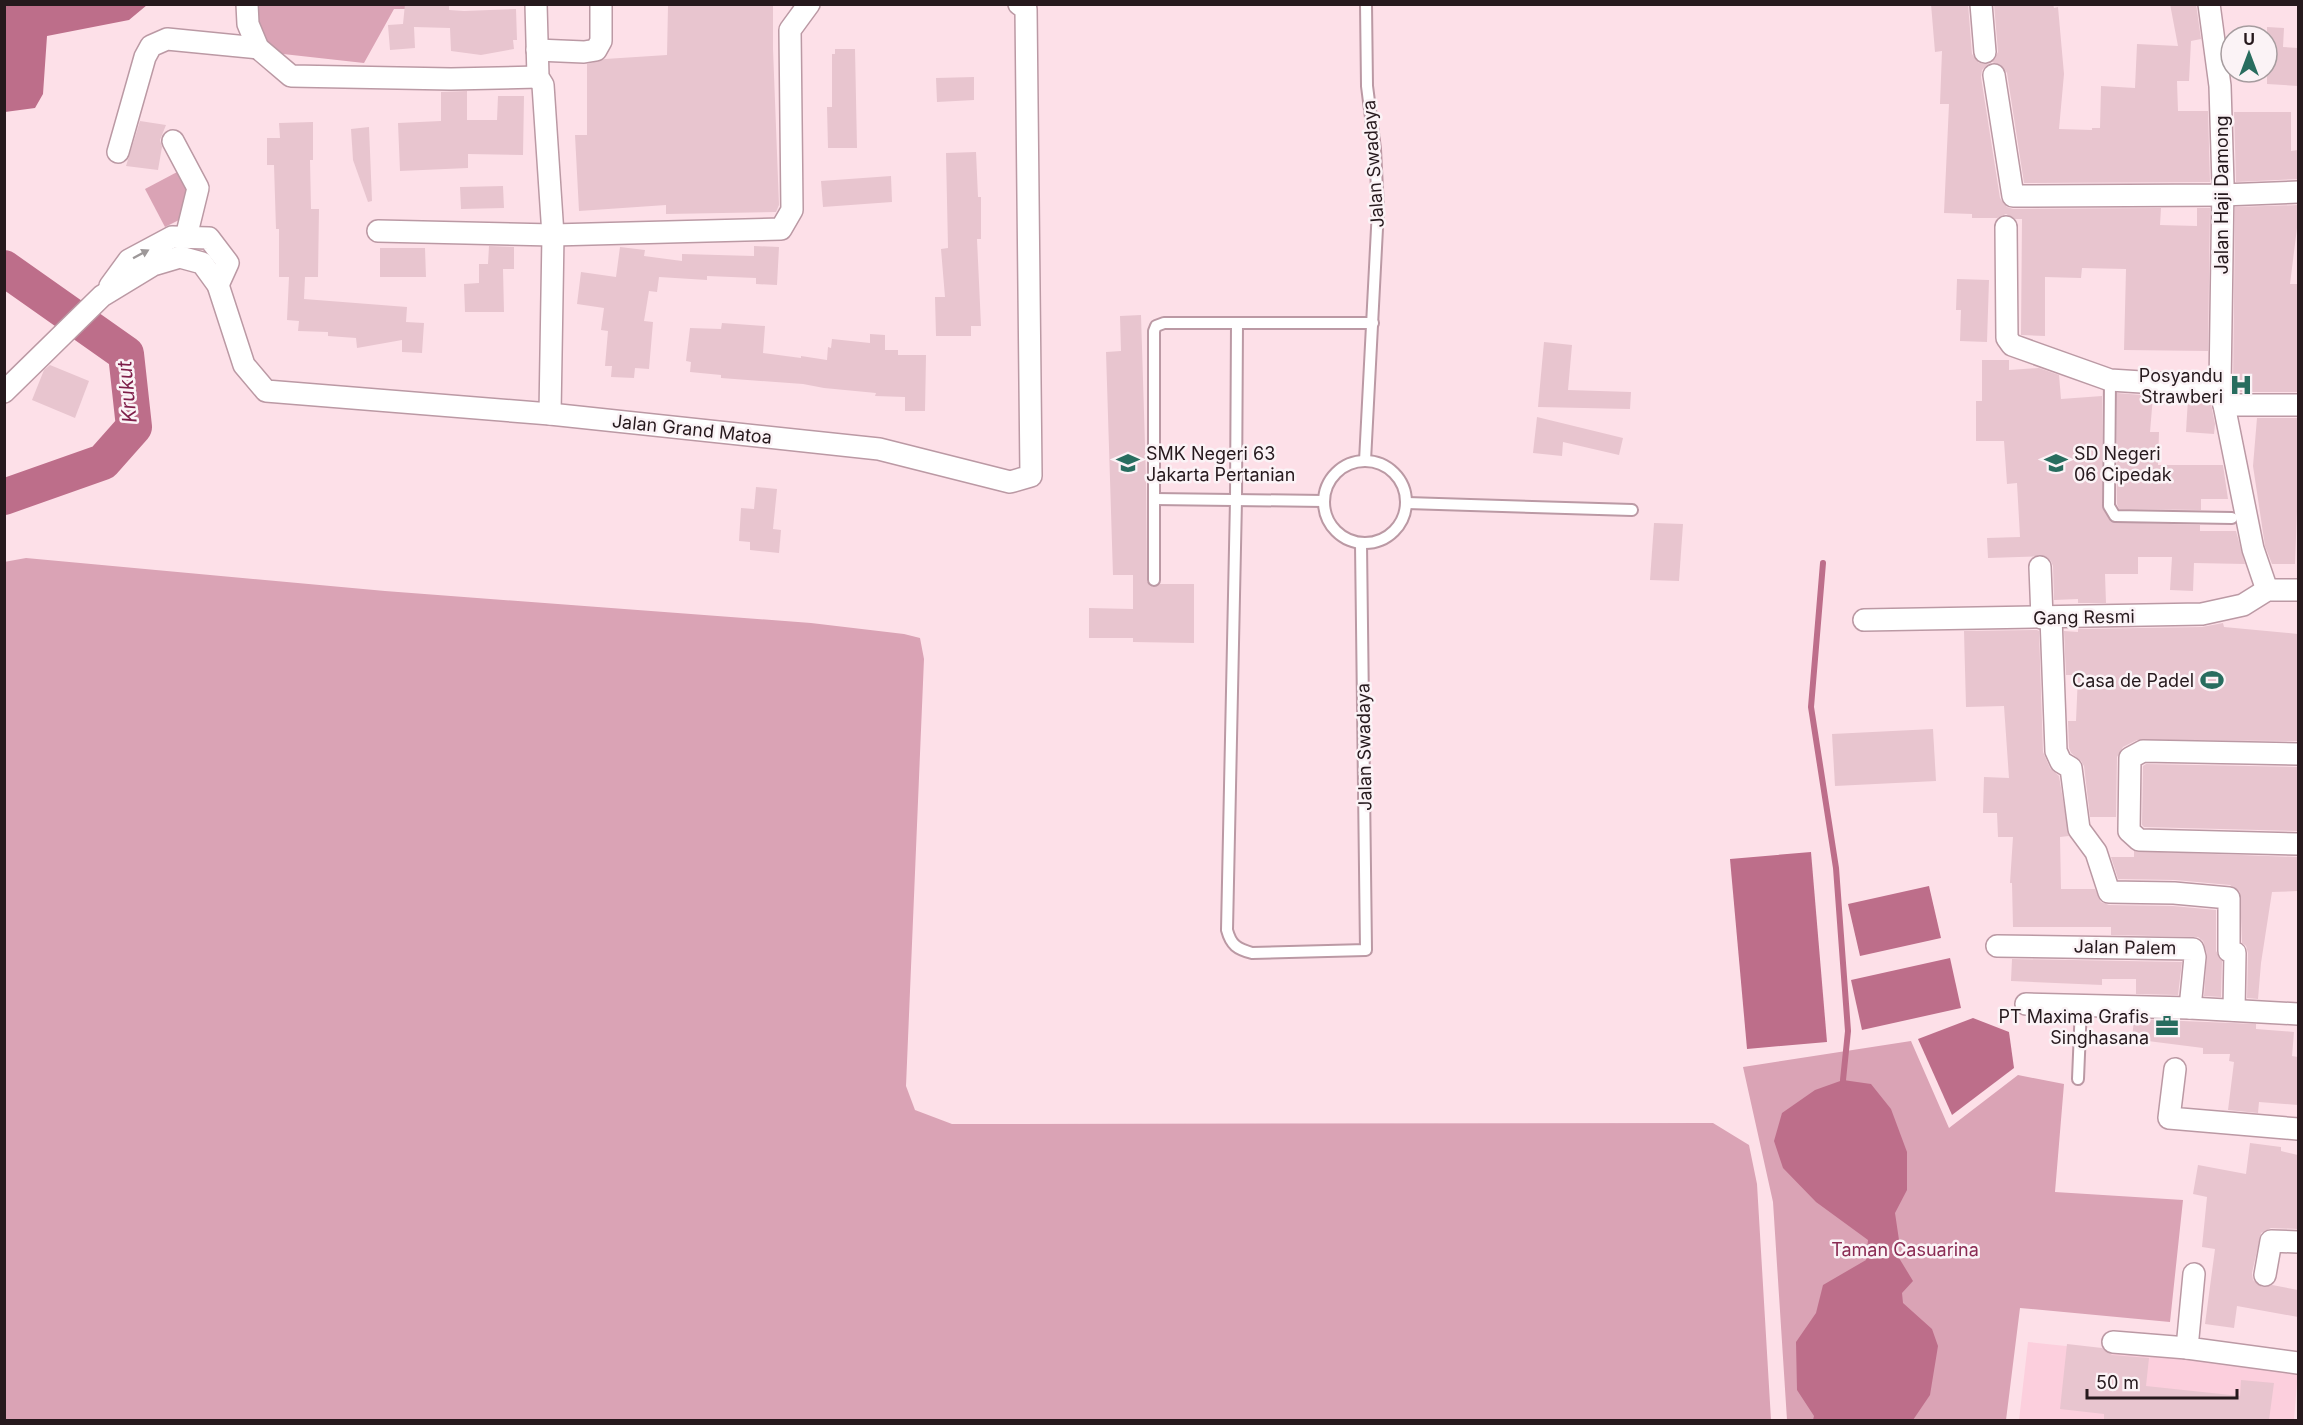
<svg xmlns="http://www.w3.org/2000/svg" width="2303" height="1425" font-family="Inter,sans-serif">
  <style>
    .built { fill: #fccfdd }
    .green { fill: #daa3b5 }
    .water { fill: #bd6e8a }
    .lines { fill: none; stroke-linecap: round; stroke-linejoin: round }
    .stream { stroke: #bd6e8a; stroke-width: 6 }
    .river { stroke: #bd6e8a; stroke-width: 36 }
    .building { fill: #e8c5cf }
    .lane-casing { stroke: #bb99a4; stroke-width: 14 }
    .street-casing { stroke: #bb99a4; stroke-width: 24 }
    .lane { stroke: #fff; stroke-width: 10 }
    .street { stroke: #fff; stroke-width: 21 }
    .oneway { fill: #9d9899 }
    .labels { text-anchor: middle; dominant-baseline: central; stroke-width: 5; stroke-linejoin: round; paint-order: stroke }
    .street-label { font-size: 18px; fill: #26191d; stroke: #fbf3f6 }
    .poi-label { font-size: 18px; fill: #26191d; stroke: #fbf3f6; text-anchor: end }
    .park-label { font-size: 18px; fill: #8a2b53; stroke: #fbf3f6 }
    .water-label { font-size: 20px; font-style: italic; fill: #7e1e49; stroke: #fbf3f6 }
  </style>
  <rect width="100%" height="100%" fill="#fde0e8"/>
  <!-- built -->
  <polygon class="built" points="2028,1342 2298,1370 2294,1420 2019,1420"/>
  <!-- green -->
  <g class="green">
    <polygon points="410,4 410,9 394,9 364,63 247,50 246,5"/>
    <polygon points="179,171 199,210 165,227 145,189"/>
    <polygon points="26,558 385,591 811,623 904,634 920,638 924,659 906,1086 915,1110 952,1124 1713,1123 1749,1145 1757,1184 1771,1420 5,1420 4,562"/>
    <polygon points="1911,1041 1949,1128 2018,1075 2064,1084 2055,1192 2183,1200 2170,1322 2020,1308 2006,1420 1787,1420 1773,1202 1743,1067"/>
  </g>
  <!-- water -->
  <g class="water">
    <polygon points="4,5 5,4 147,5 129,20 47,36 43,94 35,108 5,112"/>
    <polygon points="1811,852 1827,1042 1747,1049 1730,859"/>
    <polygon points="1929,886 1941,938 1860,956 1848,904"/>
    <polygon points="1950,958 1961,1008 1862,1030 1851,980"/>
    <polygon points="1973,1018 2009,1032 2014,1068 1952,1115 1918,1039"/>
    <polygon points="1843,1080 1871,1084 1891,1109 1907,1152 1907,1190 1895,1213 1899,1240 1896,1253 1913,1281 1902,1293 1903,1303 1932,1329 1938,1346 1930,1395 1913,1420 1813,1420 1814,1416 1797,1390 1796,1342 1816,1313 1823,1285 1866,1260 1868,1240 1816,1202 1783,1168 1774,1141 1782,1113 1815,1090"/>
  </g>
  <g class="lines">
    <!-- stream -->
    <polyline class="stream" points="1823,563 1811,707 1836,868 1848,1031 1843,1080 1844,1086"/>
    <!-- river -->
    <polyline class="river" points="4,268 126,354 134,427 103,462 4,497"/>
  </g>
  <!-- building -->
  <g class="building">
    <polygon points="405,4 449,4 449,10 464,11 516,9 517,40 513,40 514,49 481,55 451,51 450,28 414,27 415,48 390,50 388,25 403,24"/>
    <polygon points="773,4 773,49 779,205 776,212 666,214 666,205 579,211 575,135 587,135 587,64 605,59 667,55 668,6"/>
    <polygon points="1931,4 1968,4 1972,54 1979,63 1988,64 1982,70 1981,77 2000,198 2007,207 2013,209 2161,208 2160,225 2197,226 2197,208 2210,208 2208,351 2124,350 2126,269 2082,268 2081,278 2045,277 2045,336 2021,335 2022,219 2015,219 2006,214 1997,218 1972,218 1972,214 1944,213 1949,104 1940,104 1942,51 1935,52"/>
    <polygon points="1994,4 2053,4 2054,8 2058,7 2064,74 2059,129 2092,130 2092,128 2100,128 2101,86 2135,88 2137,44 2178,46 2170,4 2196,4 2201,39 2191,41 2189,81 2177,81 2178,111 2208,111 2210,182 2024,183 2007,73 2003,67 1992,62 1998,52"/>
    <polygon points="2267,27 2284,28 2283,47 2298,48 2298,86 2267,84"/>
    <polygon points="835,49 855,49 857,148 828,148 827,107 832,107 832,54 835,54"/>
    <polygon points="974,77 974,100 937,102 936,78"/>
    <polygon points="467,91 467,120 497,120 498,96 524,96 523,155 468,154 468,168 400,171 398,123 441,121 441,92"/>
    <polygon points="2234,112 2291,112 2291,151 2298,150 2298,179 2236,182"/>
    <polygon points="140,121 166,125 160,140 162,147 158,170 126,166"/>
    <polygon points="313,122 313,160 310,160 311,209 319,209 318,277 305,277 304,299 407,307 406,322 424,323 422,353 402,352 402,340 357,348 356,338 328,336 328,332 298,331 299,321 287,320 289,277 279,277 279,229 276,229 274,165 267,165 267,138 280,138 279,123"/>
    <polygon points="369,127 372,201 368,202 353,160 351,129"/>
    <polygon points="976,152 978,197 981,197 981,239 977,239 981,326 971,326 971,336 936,336 935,297 945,297 941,249 948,248 946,153"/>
    <polygon points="891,176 892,202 823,207 821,181"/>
    <polygon points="503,186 504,208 461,209 460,187"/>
    <polygon points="2298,205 2298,228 2297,228 2290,284 2298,284 2298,392 2240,392 2239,389 2234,389 2233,386 2235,207"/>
    <polygon points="489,246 514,247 514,269 503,269 504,312 465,312 464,284 479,283 479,264 488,264"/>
    <polygon points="754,246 779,247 777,285 756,284 756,278 707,276 707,280 659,277 657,292 649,291 644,321 653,322 649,369 635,368 634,378 611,377 612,366 605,366 608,331 601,330 604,308 577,304 581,272 616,277 620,247 645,250 644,256 682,261 682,254 754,256"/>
    <polygon points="380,248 425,248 426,277 380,277"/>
    <polygon points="1957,279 1989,280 1987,342 1960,341 1961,310 1956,310"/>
    <polygon points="1141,315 1146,478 1147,581 1150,586 1153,587 1160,584 1194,584 1194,643 1133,642 1133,638 1089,638 1089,608 1133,609 1133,575 1113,575 1106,352 1121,351 1120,316"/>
    <polygon points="722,323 765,326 763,353 801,358 801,356 827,360 828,347 831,348 832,339 870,343 870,334 885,335 885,350 898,350 898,355 926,355 925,411 905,411 905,397 875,396 876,393 824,388 803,384 721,378 721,375 690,372 691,362 686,361 690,328 721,329"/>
    <polygon points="1544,342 1572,345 1568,390 1631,392 1630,409 1538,407"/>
    <polygon points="1982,360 2009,360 2009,370 2039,368 2059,375 2061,399 2102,396 2102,506 2111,522 2200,525 2200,531 2236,531 2245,564 2194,563 2193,591 2170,590 2172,557 2138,557 2138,574 2105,574 2106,603 2078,603 2078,599 2054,600 2053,566 2051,561 2045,556 1988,558 1987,538 2020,537 2017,483 2007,484 2004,441 1976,441 1976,401 1982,401"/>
    <polygon points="50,365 89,381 75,418 32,400 44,370"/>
    <polygon points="2117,393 2153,396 2150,432 2159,432 2158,465 2223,465 2228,499 2201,499 2201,510 2119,509 2117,504"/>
    <polygon points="2188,398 2210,399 2215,424 2214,434 2186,432"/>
    <polygon points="1537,417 1623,438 1619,455 1563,442 1562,456 1533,453"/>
    <polygon points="2257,418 2298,418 2298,511 2297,511 2295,564 2272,564 2265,546 2253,466"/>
    <polygon points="756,487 777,489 773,529 781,530 779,553 750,550 750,542 739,541 741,508 754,509"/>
    <polygon points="1654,523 1683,524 1679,581 1650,580"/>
    <polygon points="2223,623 2224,627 2298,634 2298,741 2137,740 2123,747 2117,757 2116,817 2090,817 2084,766 2081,761 2071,753 2069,748 2068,721 2076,721 2078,675 2066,675 2064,631 2078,632 2078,629 2202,627"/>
    <polygon points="2037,630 2039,631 2043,752 2050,768 2059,776 2069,836 2060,837 2061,889 2095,889 2101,902 2109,905 2173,906 2216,910 2216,951 2222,961 2221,997 2204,996 2207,954 2203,941 2198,937 2111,935 2111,927 2013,927 2012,883 2010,883 2013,837 1998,837 1997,813 1983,813 1984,777 2009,778 2004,706 1966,707 1964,631"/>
    <polygon points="1933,729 1936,781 1835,786 1832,734"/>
    <polygon points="2146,764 2298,767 2298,831 2144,827 2142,825 2143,766"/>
    <polygon points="2134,851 2298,857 2298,891 2272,892 2261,963 2258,999 2247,998 2248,953 2246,946 2242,943 2240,892 2230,885 2175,880 2118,879 2111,857 2134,857"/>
    <polygon points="2012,959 2182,962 2178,995 2136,994 2136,979 2102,979 2102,985 2011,981"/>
    <polygon points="2134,1019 2256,1024 2256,1029 2294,1032 2292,1056 2298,1057 2298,1105 2259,1102 2258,1113 2228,1110 2234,1062 2229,1061 2230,1054 2203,1054 2203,1048 2132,1039"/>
    <polygon points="2250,1143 2281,1147 2281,1151 2298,1155 2298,1229 2271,1228 2261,1233 2252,1273 2253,1280 2262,1287 2272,1285 2298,1290 2298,1317 2237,1306 2234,1328 2205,1324 2215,1249 2202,1247 2207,1197 2193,1194 2198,1165 2246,1174"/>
    <polygon points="2067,1344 2102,1348 2112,1355 2149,1358 2146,1386 2240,1396 2241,1380 2274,1383 2269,1420 2104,1420 2104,1414 2060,1409"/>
  </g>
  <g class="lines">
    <!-- lane casing -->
    <g class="lane-casing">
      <g id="lane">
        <path d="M1237,323L1236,500L1227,930C1231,945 1237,949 1252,953L1366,950L1361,544"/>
        <polyline points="2110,380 2109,506 2115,516 2232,518"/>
        <polyline points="1365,461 1378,209 1375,149 1367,86 1366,4"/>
        <circle cx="1365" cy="502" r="41"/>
        <polyline points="1154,499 1324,501"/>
        <polyline points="1407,503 1632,510"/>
        <polyline points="1154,580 1154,331 1156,326 1164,323 1373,323"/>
        <polyline points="2078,1079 2081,1006"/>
      </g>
    </g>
    <!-- street casing -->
    <g class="street-casing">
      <g id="street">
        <polyline points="247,4 248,24 258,48 291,76 451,79 538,77"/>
        <polyline points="536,4 538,77 543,85 553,235 550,414"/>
        <polyline points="1981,4 1985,52"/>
        <polyline points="2209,4 2220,86 2223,184 2220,387"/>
        <polyline points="537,50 584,52 596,50 601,41 601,4"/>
        <polyline points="1994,75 2013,196 2222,195 2298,192"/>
        <polyline points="173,141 198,188 186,237"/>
        <polyline points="118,152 145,57 151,46 167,39 258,48"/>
        <polyline points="2006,227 2007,338 2012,345 2110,380 2220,387 2224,405 2298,405"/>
        <polyline points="378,231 553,235 781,229 792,210 790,30 809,4"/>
        <polyline points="110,286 129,260 172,237 209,238 228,263 218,285"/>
        <polyline points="4,392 102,296 153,265 180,257 202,263 218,285 244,365 266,391 550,414 879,449 1010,482 1031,476 1026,9 1019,4"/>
        <polyline points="2224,405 2253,549 2267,590"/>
        <polyline points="2040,567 2042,618"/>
        <polyline points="2051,617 2056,751 2061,762 2071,768 2079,829 2096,852 2109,892 2174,893 2229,898 2229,951 2235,953 2234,1010"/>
        <polyline points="1864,620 2202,614 2243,605 2267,590 2298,590"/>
        <polyline points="2298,754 2143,751 2130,758 2129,831 2139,840 2298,844"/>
        <polyline points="1997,946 2193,949 2195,957 2190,1008"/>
        <polyline points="2026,1004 2190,1008 2298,1014"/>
        <polyline points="2175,1069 2169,1118 2298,1129"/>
        <polyline points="2194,1274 2187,1348 2298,1363"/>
        <polyline points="2265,1275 2271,1241 2298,1242"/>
        <polyline points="2113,1342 2187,1348"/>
      </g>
    </g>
    <!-- lane -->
    <use href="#lane" class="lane"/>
    <!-- street -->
    <use href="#street" class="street"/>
  </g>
  <!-- one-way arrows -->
  <defs><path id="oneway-solid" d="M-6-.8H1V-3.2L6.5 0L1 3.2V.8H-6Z" transform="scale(1.5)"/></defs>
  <use class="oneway" href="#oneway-solid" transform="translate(141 254) rotate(-28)"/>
  <!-- icons -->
  <defs>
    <g id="hospital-bare" transform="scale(1.8)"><path d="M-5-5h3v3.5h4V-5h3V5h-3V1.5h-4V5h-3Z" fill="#286d5f" stroke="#fbf3f6" stroke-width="2.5" paint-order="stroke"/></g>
    <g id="school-bare" transform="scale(1.8)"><path d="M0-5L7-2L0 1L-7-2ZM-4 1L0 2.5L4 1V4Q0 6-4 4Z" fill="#286d5f" stroke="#fbf3f6" stroke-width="2.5" paint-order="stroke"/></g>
    <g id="stadium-bare" transform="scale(1.8)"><path d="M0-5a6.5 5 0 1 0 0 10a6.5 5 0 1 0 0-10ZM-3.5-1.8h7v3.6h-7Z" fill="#286d5f" stroke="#fbf3f6" stroke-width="2.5" paint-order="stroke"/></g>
    <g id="office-bare" transform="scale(1.8)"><path d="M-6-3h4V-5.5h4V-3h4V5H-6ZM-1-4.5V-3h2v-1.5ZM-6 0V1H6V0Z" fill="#286d5f" stroke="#fbf3f6" stroke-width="2.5" paint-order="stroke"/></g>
  </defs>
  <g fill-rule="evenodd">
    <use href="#hospital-bare" x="2241" y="385"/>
    <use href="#school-bare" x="1128" y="463"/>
    <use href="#school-bare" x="2056" y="463"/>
    <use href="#stadium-bare" x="2212" y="680"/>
    <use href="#office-bare" x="2167" y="1026"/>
  </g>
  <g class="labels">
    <!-- street labels -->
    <g class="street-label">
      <text transform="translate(1373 164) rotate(-94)">Jalan Swadaya</text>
      <text transform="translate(2221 195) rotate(-90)">Jalan Haji Damong</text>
      <text transform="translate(692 429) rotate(6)">Jalan Grand Matoa</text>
      <text transform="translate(2084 617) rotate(-1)">Gang Resmi</text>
      <text transform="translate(1364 747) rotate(-91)">Jalan Swadaya</text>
      <text transform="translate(2125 947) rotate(1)">Jalan Palem</text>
    </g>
    <!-- poi labels -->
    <g class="poi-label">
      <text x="2223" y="375">Posyandu<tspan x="2223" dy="21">Strawberi</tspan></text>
      <text x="1146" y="453" text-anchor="start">SMK Negeri 63<tspan x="1146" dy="21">Jakarta Pertanian</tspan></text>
      <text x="2074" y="453" text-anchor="start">SD Negeri<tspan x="2074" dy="21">06 Cipedak</tspan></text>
      <text x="2194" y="680">Casa de Padel</text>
      <text x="2149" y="1016">PT Maxima Grafis<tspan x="2149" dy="21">Singhasana</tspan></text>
    </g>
    <!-- park labels -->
    <g class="park-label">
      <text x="1905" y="1249">Taman Casuarina</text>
    </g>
    <!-- water labels -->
    <g class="water-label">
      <text transform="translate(127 392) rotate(-95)">Krukut</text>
    </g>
  </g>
  <!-- border -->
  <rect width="2303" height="1425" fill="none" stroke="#26191d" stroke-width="12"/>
  <!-- north arrow -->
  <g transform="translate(2249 54)"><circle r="28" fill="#fbf3f6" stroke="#a69c9f" stroke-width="1.5"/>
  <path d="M0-4.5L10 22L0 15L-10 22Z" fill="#286d5f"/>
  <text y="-9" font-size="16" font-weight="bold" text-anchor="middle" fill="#26191d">U</text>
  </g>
  <!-- scale -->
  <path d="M2087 1389v9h150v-9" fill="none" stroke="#26191d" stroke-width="3"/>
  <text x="2096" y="1389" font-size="18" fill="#26191d" stroke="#fbf3f6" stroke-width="4.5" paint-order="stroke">50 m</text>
</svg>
